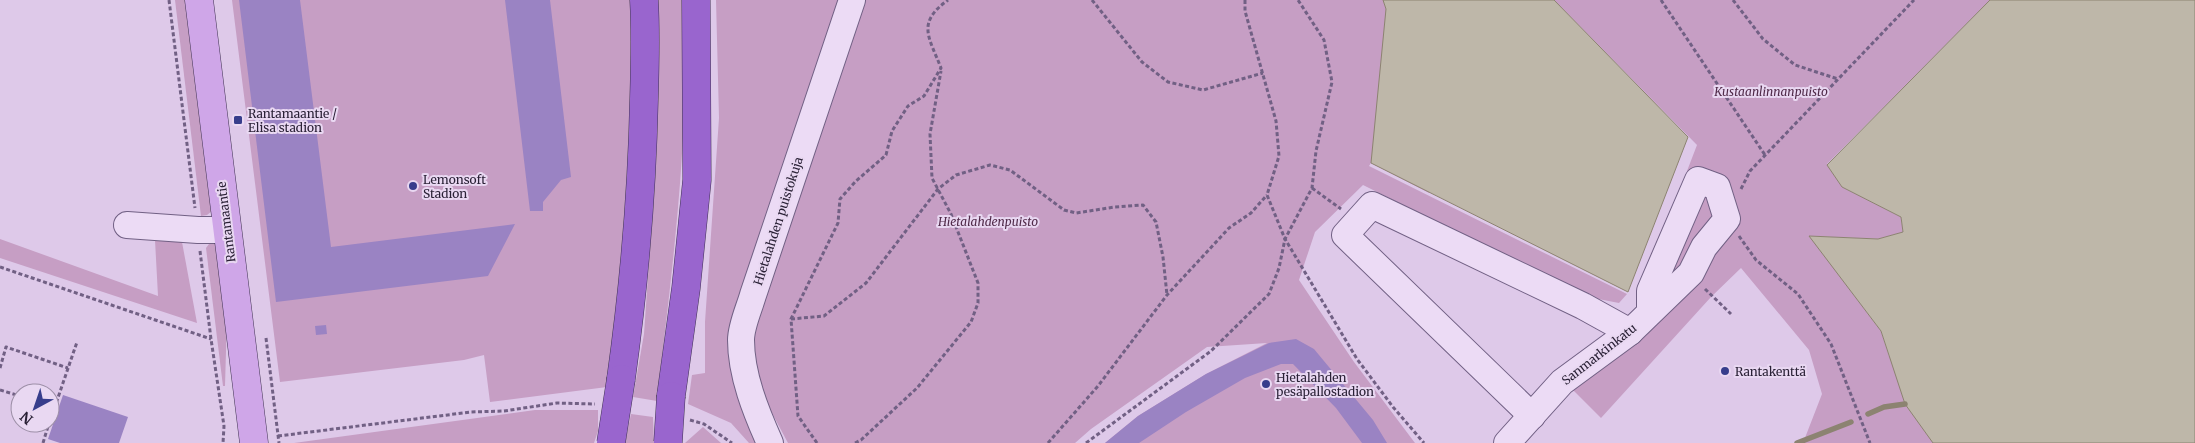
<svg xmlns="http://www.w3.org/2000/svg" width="2195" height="443" font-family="Merriweather,serif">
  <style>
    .green { fill: #c69ec4 }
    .water { fill: #beb7a9; stroke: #8c8371 }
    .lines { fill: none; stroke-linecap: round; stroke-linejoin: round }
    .stream { stroke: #8c8371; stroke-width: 5.5 }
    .building { fill: #9a83c3 }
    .minor-casing { stroke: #716084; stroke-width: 28 }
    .major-casing { stroke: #403352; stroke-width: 29 }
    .highway-casing { stroke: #403352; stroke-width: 29 }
    .path { stroke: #716084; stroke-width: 3; stroke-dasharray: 4 2.5; stroke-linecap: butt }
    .minor { stroke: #ecdbf5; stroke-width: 26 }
    .major { stroke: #cfa6e8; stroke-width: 28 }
    .highway { stroke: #9965ce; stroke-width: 28 }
    .highway-bridge-casing { stroke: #403352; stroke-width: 29; stroke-linecap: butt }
    .highway-bridge { stroke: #9965ce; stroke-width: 28 }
    .poi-dot { fill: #373d8c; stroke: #e9d8f2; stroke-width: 2 }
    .labels { text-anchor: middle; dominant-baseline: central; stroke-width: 4; stroke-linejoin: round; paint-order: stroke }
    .park-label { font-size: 12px; font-style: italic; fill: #502a49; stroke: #e9d8f2 }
    .poi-label { font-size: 12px; fill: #2a2136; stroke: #e9d8f2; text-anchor: start }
    .street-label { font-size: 12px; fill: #2a2136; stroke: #e9d8f2 }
  </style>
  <rect width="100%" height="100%" fill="#dec9e9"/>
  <!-- green -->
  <g class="green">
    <polygon points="175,0 189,0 212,211 207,215 201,216"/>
    <polygon points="232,0 633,0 632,140 627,225 607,387 490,402 484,355 464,360 280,382"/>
    <path d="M657,0H683C691,134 672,268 657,401L633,397L644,334L654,189Z"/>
    <polygon points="716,0 1426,0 1429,193 1371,163 1369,166 1627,294 1619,303 1588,297 1363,185 1315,232 1299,280 1354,362 1415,443 1105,443 1138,416 1206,374 1267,343 1207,347 1091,429 1075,443 788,443 765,400 763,443 749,443 731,423 688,404 692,375 705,373 705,322 719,118"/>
    <polygon points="1554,0 1990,0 1827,164 1842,187 1901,217 1903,232 1878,239 1810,236 1881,331 1889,356 1995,443 1803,443 1822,394 1809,350 1741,268 1711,297 1601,418 1573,390 1721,242 1722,185 1687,171 1697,145"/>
    <polygon points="1700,186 1720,219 1656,296"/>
    <polygon points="0,239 158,296 155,240 182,242 197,323 0,258"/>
    <polygon points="209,244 215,244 221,250 227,316 225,386 223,386 206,248"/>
    <polygon points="535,410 598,410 598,431 594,443 294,443"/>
    <polygon points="631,414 653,417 654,443 625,443"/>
    <polygon points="703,427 721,443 685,443"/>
  </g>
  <!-- water -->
  <g class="water">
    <polygon points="1383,0 1554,0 1688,137 1628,292 1371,163 1386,9"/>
    <polygon points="1990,0 2195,0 2195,443 1933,443 1905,404 1881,331 1809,236 1878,239 1903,232 1901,217 1842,187 1827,165"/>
  </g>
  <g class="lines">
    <!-- stream -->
    <g class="stream">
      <polyline points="1868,414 1884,407 1905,404"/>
      <polyline points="1797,443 1851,422"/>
    </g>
  </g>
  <!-- building -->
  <g class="building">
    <polygon points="239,0 300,0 331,247 515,224 488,276 276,302"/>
    <polygon points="505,0 550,0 571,177 561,180 543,202 543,211 530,211"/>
    <polygon points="326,325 327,334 316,335 315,326"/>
    <polygon points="1296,339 1314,349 1373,420 1387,443 1362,443 1336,408 1293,364 1281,364 1245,378 1186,412 1139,443 1105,443 1138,416 1206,374 1269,343"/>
    <polygon points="63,395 128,417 119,443 60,443 48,439"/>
  </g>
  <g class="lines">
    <!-- minor casing -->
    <g class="minor-casing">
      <g id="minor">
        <polyline points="127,225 198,230 227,230"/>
        <polyline points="1532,416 1345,235 1372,205 1583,306 1630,332"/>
        <path d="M770,443C756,412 741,375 741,340C741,326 749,309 753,295L852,0"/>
        <polyline points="1507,443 1562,382 1630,332 1691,273 1704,247 1727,219 1717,187 1698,180 1650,291 1650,312"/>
      </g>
    </g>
    <!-- major casing -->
    <g class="major-casing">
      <polyline id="major" points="199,0 254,443"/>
    </g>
    <!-- highway casing -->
    <g class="highway-casing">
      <g id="highway">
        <path d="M621,379C634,286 642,193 644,99C645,66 646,33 644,0"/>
        <polyline points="671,396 686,288 697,180 696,0"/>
      </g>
    </g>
    <!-- path -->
    <g class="path">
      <polyline points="169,0 195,208"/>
      <polyline points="1092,0 1142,62 1168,82 1203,90 1263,73"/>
      <polyline points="1245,0 1245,11 1276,121 1279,156 1267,195 1285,239 1357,359 1393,407 1424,443"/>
      <polyline points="1661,0 1765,155"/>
      <polyline points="1733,0 1763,39 1795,65 1838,79"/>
      <polyline points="1312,188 1341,209"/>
      <polyline points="1741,189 1750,171 1914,0"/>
      <polyline points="1739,236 1756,260 1798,294 1831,344 1870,443"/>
      <polyline points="200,251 211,339 224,426 223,443"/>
      <polyline points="0,267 211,339"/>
      <polyline points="1705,289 1731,314"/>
      <polyline points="791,319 824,316 866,283 938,189 956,175 990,165 1010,170 1064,210 1076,213 1115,207 1143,205 1156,222 1163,257 1167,295"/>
      <polyline points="266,338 279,443"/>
      <polyline points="0,368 6,347 68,368"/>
      <polyline points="0,390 20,396"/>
      <polyline points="690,420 704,424 732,443"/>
      <polyline points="50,421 77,342"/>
      <polyline points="278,436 471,412 504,411 557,403 595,404"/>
      <polyline points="43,443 49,423"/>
      <path d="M817,443L798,416L791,319L838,223L840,199L856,181L886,155L892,131L908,106L924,96L941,68C929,37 916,23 948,0"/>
      <polyline points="855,443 861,440 917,388 971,322 978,303 978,283 951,214 932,178 930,134 941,71"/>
      <polyline points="1048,443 1098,386 1167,295 1229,228 1251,213 1267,195"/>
      <polyline points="1086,443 1211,351 1269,294 1279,268 1285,239 1312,188 1316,151 1332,82 1324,40 1298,0"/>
    </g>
    <!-- minor -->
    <use href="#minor" class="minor"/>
    <!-- major -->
    <use href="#major" class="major"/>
    <!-- highway -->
    <use href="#highway" class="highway"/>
    <!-- highway-bridge casing -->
    <g class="highway-bridge-casing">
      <g id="highway-bridge">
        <polyline points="668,442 671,396"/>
        <polyline points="611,443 621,379"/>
      </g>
    </g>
    <!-- highway-bridge -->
    <use href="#highway-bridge" class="highway-bridge"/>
  </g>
  <!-- markers -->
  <g class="poi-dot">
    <rect x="233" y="115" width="10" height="10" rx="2.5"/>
    <circle cx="413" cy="186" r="5"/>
    <circle cx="1725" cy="371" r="5"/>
    <circle cx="1266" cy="384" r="5"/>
  </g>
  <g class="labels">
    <!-- park labels -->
    <g class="park-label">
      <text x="1771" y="91">Kustaanlinnanpuisto</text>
      <text x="988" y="221">Hietalahdenpuisto</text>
    </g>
    <!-- poi labels -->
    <g class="poi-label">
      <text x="248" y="113">Rantamaantie /<tspan x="248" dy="14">Elisa stadion</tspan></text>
      <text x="423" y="179">Lemonsoft<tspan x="423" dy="14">Stadion</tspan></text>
      <text x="1735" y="371">Rantakenttä</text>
      <text x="1276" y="377">Hietalahden<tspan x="1276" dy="14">pesäpallostadion</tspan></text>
    </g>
    <!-- street labels -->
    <g class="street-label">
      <text transform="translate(778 221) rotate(-72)">Hietalahden puistokuja</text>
      <text transform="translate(226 222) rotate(-97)">Rantamaantie</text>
      <text transform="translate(1599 354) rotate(-38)">Sanmarkinkatu</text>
    </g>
  </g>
  <!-- north arrow -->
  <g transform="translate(35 408) rotate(220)"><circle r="24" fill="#e9d8f2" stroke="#9d8fa7"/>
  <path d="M0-4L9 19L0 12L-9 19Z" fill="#373d8c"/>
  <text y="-8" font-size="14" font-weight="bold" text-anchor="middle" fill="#2a2136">N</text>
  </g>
</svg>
